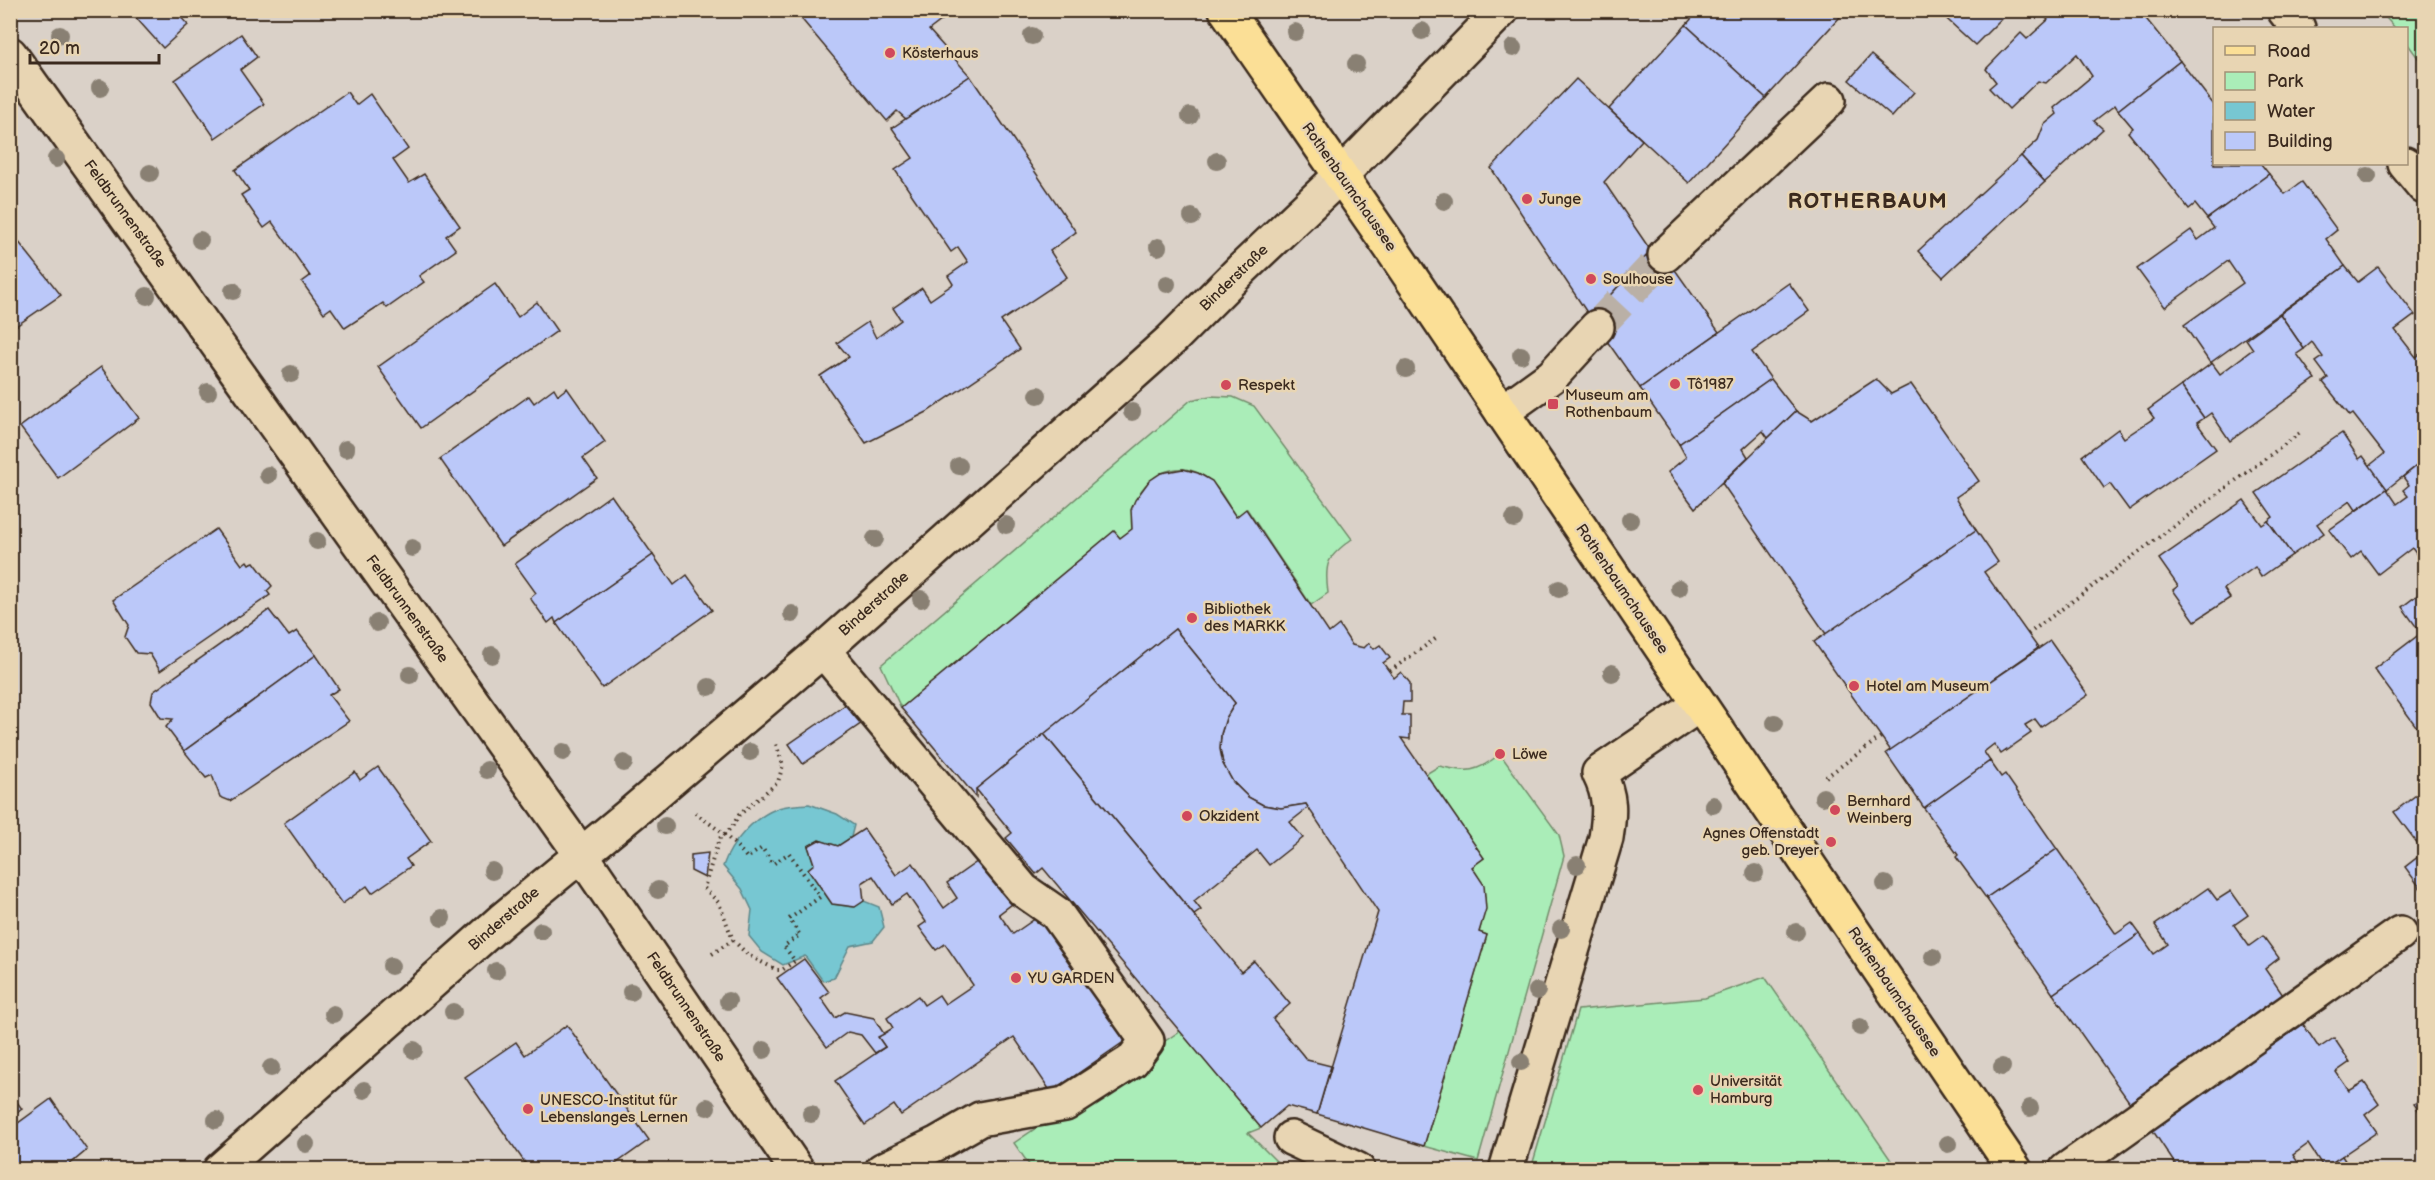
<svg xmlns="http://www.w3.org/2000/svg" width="2435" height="1180" font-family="'Balsamiq Sans',sans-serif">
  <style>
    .green { fill: #aaedb8; stroke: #728c6b; stroke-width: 1.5 }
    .water { fill: #77c7d2; stroke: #5f888a; stroke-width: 1.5 }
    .building { fill: #bbc8f9; stroke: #3b2a1e; stroke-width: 1.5 }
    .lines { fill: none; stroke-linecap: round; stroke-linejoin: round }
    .minor-tunnel { stroke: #bab0a6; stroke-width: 33; stroke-dasharray: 33 16; stroke-linecap: butt }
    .minor-casing { stroke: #3b2a1e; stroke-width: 38 }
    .major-casing { stroke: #3b2a1e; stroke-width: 38 }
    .path { stroke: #3b2a1e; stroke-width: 4; stroke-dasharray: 1.5 4.5; stroke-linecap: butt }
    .minor { stroke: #e8d5b3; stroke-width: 33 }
    .major { stroke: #fbdf96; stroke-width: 33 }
    .tree { fill: #898073 }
    .poi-dot { fill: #d1495b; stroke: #e8d5b3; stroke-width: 2 }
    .labels { text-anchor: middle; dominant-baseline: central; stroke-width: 5; stroke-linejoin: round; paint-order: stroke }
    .poi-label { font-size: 15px; fill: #3b2a1e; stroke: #e8d5b3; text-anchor: start }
    .street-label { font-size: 15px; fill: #3b2a1e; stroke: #e8d5b3 }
    .district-label { font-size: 21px; font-weight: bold; letter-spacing: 1.5px; fill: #3b2a1e; stroke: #e8d5b3 }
  </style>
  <rect width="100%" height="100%" fill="#dad1c8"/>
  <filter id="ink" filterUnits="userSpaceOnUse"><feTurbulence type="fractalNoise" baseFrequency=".0167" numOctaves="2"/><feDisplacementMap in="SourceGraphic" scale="12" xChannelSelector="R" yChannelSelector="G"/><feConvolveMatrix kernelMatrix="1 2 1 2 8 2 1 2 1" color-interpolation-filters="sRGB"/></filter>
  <g filter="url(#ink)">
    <!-- green -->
    <g class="green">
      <polygon points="2380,11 2424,11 2424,66 2407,43 2406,28 2395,28"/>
      <path d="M1210,396L1233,397L1254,406L1352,539C1327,557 1324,563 1328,593L1311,605L1247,509L1236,517C1226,502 1217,482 1200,474C1163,455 1127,492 1132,529L1120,538L1114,531L901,708L881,665L1191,400Z"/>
      <path d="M1500,754L1559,835L1564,856L1478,1161L1424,1146L1487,935L1479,932C1487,903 1490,893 1472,867L1484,858L1426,774L1439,766C1468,773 1476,773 1500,754Z"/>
      <polygon points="1765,977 1897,1169 1531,1169 1578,1010 1705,998"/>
      <polygon points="1180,1031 1261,1128 1248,1133 1284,1169 1032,1169 1014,1143"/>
    </g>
    <!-- water -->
    <path class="water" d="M809,804L837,814L854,825L851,837L838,846L819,840L808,846L814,864L808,869L832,904L854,907L864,901L879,907L884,927L873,941L850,946L834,978L823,981L805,956L783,965L762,952L749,936L752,910L742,889L723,866C731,843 753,818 776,809C785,805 799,805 809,804Z"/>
    <!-- building -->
    <g class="building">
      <polygon points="129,10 179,10 176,12 188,25 163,48"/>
      <polygon points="794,10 912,10 917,16 923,10 934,10 942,20 929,30 970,76 906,119 897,111 887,121"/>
      <polygon points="1699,10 1833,10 1840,17 1766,98 1686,25"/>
      <polygon points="1937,10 2010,10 1975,45"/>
      <polygon points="2043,10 2139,10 2180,61 2118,110 2115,105 2094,121 2103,129 2045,182 2021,156 2038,140 2044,125 2057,114 2054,108 2092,76 2077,54 2046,83 2038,81 2009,109 1989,88 1996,82 1986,69 2021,33 2027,39 2048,20 2041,12"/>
      <polygon points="1686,25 1766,98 1689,183 1609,109"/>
      <polygon points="241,34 257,57 240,70 264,104 215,138 175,80"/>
      <polygon points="1871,55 1914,92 1892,117 1849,80"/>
      <polygon points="2180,61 2214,105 2214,164 2261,164 2269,174 2207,219 2195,204 2189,209 2128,132 2133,128 2118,110"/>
      <polygon points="970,76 1076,232 1050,251 1067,277 1001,321 1020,349 927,412 866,443 820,376 849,357 837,343 868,322 876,338 901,320 893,308 922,288 930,300 953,284 948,276 968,262 958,247 951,252 895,170 913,158 892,128"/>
      <polygon points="1576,79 1642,140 1604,182 1651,251 1590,317 1491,168"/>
      <polygon points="347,92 356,105 370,94 408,149 393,160 409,183 424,174 460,226 446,236 456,250 419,276 424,282 387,308 383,303 345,328 331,308 324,313 302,282 310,276 272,222 264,228 241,195 249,190 235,170"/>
      <polygon points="2021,156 2045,182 1943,277 1918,251"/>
      <polygon points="2269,174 2285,194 2302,182 2337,230 2326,239 2345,266 2210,363 2184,325 2243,283 2228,261 2165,307 2137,269 2191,230 2198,240 2214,228 2207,219"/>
      <polygon points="10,231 61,295 10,330"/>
      <polygon points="1659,247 1719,332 1640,388 1590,317 1651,251"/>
      <polygon points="2345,266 2358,282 2378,267 2415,315 2395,330 2416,357 2424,351 2424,460 2387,489 2369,466 2384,454 2353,414 2350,416 2323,382 2328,378 2316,362 2323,357 2312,342 2304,349 2280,314"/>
      <polygon points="1789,283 1809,311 1752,352 1771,379 1679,444 1640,388"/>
      <polygon points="495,284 518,317 537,302 557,331 421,428 378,367"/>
      <polygon points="2280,314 2304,349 2297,354 2315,379 2230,441 2211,413 2204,418 2181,386 2212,363 2220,374 2253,349 2246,339"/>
      <polygon points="101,367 139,418 58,478 20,427"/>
      <polygon points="1771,379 1796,411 1768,438 1763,431 1743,449 1748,457 1695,508 1668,472 1686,457 1679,444"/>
      <polygon points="1876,379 1891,394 1911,384 1979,481 1956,497 1976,530 1826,634 1722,483 1796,411 1812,421"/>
      <polygon points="2181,386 2204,418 2197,423 2216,449 2129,510 2110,484 2104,488 2082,456 2118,429 2124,438 2154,418 2148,410"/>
      <polygon points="554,388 558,395 567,388 605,442 583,458 597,478 501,546 440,459 529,396 534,403"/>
      <polygon points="2342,433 2359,459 2363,456 2387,489 2356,510 2350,501 2317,524 2324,533 2292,555 2268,521 2273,517 2256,493"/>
      <polygon points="2424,460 2424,549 2417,555 2412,548 2378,574 2361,551 2351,559 2329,530 2387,489 2397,504 2408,496 2403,490 2409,485 2403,477"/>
      <polygon points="1183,469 1198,473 1212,481 1236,517 1246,509 1329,633 1339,625 1352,645 1364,648 1369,643 1374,649 1380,645 1390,658 1383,663 1394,678 1401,672 1410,683 1410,702 1403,702 1402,715 1410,715 1410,739 1401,738 1484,858 1472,867 1484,885 1486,909 1479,932 1487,935 1424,1146 1317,1114 1378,912 1306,804 1281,808 1263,805 1248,797 1233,782 1223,764 1220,749 1221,734 1226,718 1235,703 1175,629 976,789 976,797 901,708 1114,531 1120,538 1132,529 1131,510 1135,500 1149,481 1161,473"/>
      <polygon points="611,495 653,555 556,623 554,618 548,623 530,598 536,593 515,564"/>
      <polygon points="2244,500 2262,525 2268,521 2292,555 2261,577 2255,567 2224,589 2230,598 2195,621 2173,590 2178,586 2159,559"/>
      <polygon points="216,529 242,565 247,561 249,564 254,562 272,586 267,591 270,595 160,671 150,654 136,653 125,637 129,625 113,600"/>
      <polygon points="1976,530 1998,562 1984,572 2038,648 1891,751 1814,642"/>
      <polygon points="653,555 674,585 687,575 712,610 602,688 556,623"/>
      <polygon points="2424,590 2424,737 2374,669 2421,633 2402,607"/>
      <polygon points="269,610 289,636 297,631 316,655 184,751 166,727 173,719 161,718 151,702 153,692"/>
      <polygon points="1175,629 1235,703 1226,718 1221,734 1220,749 1223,764 1233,782 1248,797 1263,805 1281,808 1306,804 1308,808 1290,822 1303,838 1269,865 1257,850 1194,901 1201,910 1194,915 1044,734"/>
      <polygon points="2050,641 2088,695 2041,727 2035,719 2025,725 2031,733 2001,754 1994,744 1984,752 1990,761 1924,808 1886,753"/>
      <polygon points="316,655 339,689 329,695 349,721 230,801 220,797 212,775 206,778 184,751"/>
      <polygon points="848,703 862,723 803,764 789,744"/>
      <polygon points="1044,734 1241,972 1254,961 1290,1004 1273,1019 1307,1060 1331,1066 1317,1114 1287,1106 1261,1128 1043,868 1036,874 1006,838 1012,833 976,789"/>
      <polygon points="1990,761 2001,777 2005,774 2057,849 1986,898 1956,857 1958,855 1924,808"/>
      <polygon points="378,767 431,841 406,859 411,866 372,893 367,886 342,904 284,823 355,772 360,780"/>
      <polygon points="2424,789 2424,893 2405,867 2424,852 2394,812"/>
      <polygon points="864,829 896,875 913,863 944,908 957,898 947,883 981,859 1012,904 999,914 1013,934 1039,916 1125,1041 1051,1092 1014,1037 901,1115 894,1105 865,1125 835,1081 885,1047 878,1037 893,1028 887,1018 918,996 924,1005 939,995 945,1004 973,985 945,944 936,950 919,927 926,922 907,894 892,904 873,876 862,883 864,901 855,907 832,904 808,869 814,864 808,846 819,840 838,846"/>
      <polygon points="2057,849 2116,934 2132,923 2140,934 2053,994 1986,898"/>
      <polygon points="708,853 705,878 691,871 691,855"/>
      <polygon points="2208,888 2217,900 2231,891 2248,915 2234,925 2249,946 2263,936 2279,958 2265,969 2283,995 2130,1103 2053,994 2140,934 2154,954 2168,944 2155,925"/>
      <polygon points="804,959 829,992 821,998 835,1018 845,1012 874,1018 884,1034 878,1037 885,1047 875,1053 861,1035 848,1032 827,1047 777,978"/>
      <polygon points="2303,1024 2319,1048 2334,1038 2350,1062 2336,1072 2349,1091 2364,1082 2379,1104 2365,1115 2377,1132 2324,1168 2308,1144 2293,1155 2303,1170 2179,1170 2151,1128"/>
      <polygon points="567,1025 649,1140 607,1170 530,1170 465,1077 516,1042 525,1055"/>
      <polygon points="10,1092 22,1109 10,1117"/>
      <polygon points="2424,1097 2424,1118 2414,1104"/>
      <polygon points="51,1099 87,1150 63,1170 10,1170 10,1129"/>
      <polygon points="2342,1156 2351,1170 2322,1170 2324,1168"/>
    </g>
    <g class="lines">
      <!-- minor-tunnel -->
      <polyline class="minor-tunnel" points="1597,327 1665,255"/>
      <!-- minor casing -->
      <g class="minor-casing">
        <g id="minor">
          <polyline points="2284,10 2298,28"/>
          <polyline points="10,54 581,854 797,1170"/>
          <polyline points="2405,164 2424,187"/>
          <polyline points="1665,255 1829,100"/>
          <polyline points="1502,412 1552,376 1597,327"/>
          <polyline points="823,650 1023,890 1056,913 1147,1041 1132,1061 1065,1104 980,1119 938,1143 882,1170"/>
          <polyline points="1291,1138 1358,1170"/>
          <polyline points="220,1170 502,920 633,812 823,650 1171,340 1242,269 1341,175 1502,10"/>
          <path d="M1506,1170L1606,838C1610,812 1611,797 1599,773L1699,705"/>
          <polyline points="2066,1170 2400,933"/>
        </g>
      </g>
      <!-- major casing -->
      <g class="major-casing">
        <polyline id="major" points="1226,10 1393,251 2015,1170"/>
      </g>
      <!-- path -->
      <g class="path">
        <polyline points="2028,634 2300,433"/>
        <polyline points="1390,671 1438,637"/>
        <polyline points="1826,777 1881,737"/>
        <path d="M695,813C715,827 732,839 747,858L762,848L773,864L789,853L820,897L789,919L800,935L784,946L795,961L782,970H777L748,955L733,940"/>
        <polyline points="712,954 733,940 719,903 704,888 719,839 732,827 739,815 778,782 783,765 776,744"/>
      </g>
      <!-- minor -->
      <use href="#minor" class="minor"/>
      <!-- major -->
      <use href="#major" class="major"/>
    </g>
    <!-- trees -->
    <g class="tree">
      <circle cx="1422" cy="31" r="9"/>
      <circle cx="1295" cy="32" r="9"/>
      <circle cx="60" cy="35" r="9"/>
      <circle cx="1032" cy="36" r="9"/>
      <circle cx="1513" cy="48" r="9"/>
      <circle cx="1356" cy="64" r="9"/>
      <circle cx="100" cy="88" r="9"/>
      <circle cx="1190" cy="116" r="9"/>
      <circle cx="56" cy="159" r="9"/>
      <circle cx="1217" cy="161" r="9"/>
      <circle cx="150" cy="173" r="9"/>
      <circle cx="2368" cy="176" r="9"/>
      <circle cx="1444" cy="201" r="9"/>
      <circle cx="1192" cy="217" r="9"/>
      <circle cx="200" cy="240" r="9"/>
      <circle cx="1158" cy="247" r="9"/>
      <circle cx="1167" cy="284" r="9"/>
      <circle cx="233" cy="291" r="9"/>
      <circle cx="147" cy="296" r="9"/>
      <circle cx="1521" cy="355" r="9"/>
      <circle cx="1406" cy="369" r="9"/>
      <circle cx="291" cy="374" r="9"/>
      <circle cx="208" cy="392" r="9"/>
      <circle cx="1038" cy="395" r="9"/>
      <circle cx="1132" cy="412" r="9"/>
      <circle cx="346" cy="449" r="9"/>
      <circle cx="959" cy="466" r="9"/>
      <circle cx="268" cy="475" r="9"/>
      <circle cx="1514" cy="519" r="9"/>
      <circle cx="1630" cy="520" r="9"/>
      <circle cx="1006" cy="525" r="9"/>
      <circle cx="875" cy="539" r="9"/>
      <circle cx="317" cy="541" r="9"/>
      <circle cx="412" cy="548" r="9"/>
      <circle cx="1679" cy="588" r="9"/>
      <circle cx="1559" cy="589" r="9"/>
      <circle cx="921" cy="599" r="9"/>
      <circle cx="792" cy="614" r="9"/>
      <circle cx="377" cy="623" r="9"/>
      <circle cx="492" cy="655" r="9"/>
      <circle cx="1612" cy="673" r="9"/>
      <circle cx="410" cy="675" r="9"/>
      <circle cx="709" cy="687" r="9"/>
      <circle cx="1775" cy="723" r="9"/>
      <circle cx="563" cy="752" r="9"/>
      <circle cx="750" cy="752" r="9"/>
      <circle cx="624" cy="763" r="9"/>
      <circle cx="487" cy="770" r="9"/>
      <circle cx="1823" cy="797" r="9"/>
      <circle cx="1713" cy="805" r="9"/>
      <circle cx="665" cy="826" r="9"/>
      <circle cx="1577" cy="865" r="9"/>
      <circle cx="492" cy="871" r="9"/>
      <circle cx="1755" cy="873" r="9"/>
      <circle cx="1885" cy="884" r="9"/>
      <circle cx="658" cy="890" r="9"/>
      <circle cx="442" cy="918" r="9"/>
      <circle cx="1561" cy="929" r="9"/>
      <circle cx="541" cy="931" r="9"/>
      <circle cx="1796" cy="932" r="9"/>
      <circle cx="1933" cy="957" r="9"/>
      <circle cx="391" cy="966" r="9"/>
      <circle cx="496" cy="971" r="9"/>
      <circle cx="1537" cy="991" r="9"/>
      <circle cx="631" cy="992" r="9"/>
      <circle cx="728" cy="1001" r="9"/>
      <circle cx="453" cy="1012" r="9"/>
      <circle cx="333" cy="1014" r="9"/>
      <circle cx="1860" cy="1027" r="9"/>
      <circle cx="414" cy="1050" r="9"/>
      <circle cx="764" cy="1050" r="9"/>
      <circle cx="1521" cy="1062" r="9"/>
      <circle cx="2002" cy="1067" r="9"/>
      <circle cx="271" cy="1068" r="9"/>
      <circle cx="364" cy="1090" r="9"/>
      <circle cx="707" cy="1107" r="9"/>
      <circle cx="2030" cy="1108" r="9"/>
      <circle cx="811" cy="1114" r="9"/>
      <circle cx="216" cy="1120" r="9"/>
      <circle cx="306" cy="1144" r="9"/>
      <circle cx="1948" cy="1144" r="9"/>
    </g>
  </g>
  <!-- markers -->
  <g class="poi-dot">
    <circle cx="890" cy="53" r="6"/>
    <circle cx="1527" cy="199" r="6"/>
    <circle cx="1591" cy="279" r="6"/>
    <circle cx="1675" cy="384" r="6"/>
    <circle cx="1226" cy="385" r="6"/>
    <rect x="1547" y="398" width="12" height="12" rx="3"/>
    <circle cx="1192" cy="618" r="6"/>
    <circle cx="1854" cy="686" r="6"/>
    <circle cx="1500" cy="754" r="6"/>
    <circle cx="1835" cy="810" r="6"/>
    <circle cx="1187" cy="816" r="6"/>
    <circle cx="1831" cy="842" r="6"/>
    <circle cx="1016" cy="978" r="6"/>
    <circle cx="1698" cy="1090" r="6"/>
    <circle cx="528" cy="1109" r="6"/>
  </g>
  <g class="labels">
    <!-- poi labels -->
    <g class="poi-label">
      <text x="902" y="53">Kösterhaus</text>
      <text x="1539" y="199">Junge</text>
      <text x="1603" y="279">Soulhouse</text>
      <text x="1687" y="384">Tô1987</text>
      <text x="1238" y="385">Respekt</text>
      <text x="1565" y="395">Museum am<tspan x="1565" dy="17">Rothenbaum</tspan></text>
      <text x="1204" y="609">Bibliothek<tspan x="1204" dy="17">des MARKK</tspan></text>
      <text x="1866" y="686">Hotel am Museum</text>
      <text x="1512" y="754">Löwe</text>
      <text x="1847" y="801">Bernhard<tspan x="1847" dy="17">Weinberg</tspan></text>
      <text x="1199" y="816">Okzident</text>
      <text x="1819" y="833" text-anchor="end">Agnes Offenstadt<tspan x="1819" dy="17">geb. Dreyer</tspan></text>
      <text x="1028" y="978">YU GARDEN</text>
      <text x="1710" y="1081">Universität<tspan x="1710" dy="17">Hamburg</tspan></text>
      <text x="540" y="1100">UNESCO-Institut für<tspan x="540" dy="17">Lebenslanges Lernen</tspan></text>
    </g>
    <!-- street labels -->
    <g class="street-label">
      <text transform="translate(1349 187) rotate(55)">Rothenbaumchaussee</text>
      <text transform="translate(125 214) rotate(54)">Feldbrunnenstraße</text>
      <text transform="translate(1234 278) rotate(-44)">Binderstraße</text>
      <text transform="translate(1622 589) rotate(56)">Rothenbaumchaussee</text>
      <text transform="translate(874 604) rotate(-42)">Binderstraße</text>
      <text transform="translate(407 609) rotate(54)">Feldbrunnenstraße</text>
      <text transform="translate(504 919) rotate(-41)">Binderstraße</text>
      <text transform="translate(1894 992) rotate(56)">Rothenbaumchaussee</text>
      <text transform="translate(686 1007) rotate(56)">Feldbrunnenstraße</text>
    </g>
    <!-- district labels -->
    <g class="district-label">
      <text x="1868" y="201">ROTHERBAUM</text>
    </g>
  </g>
  <!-- margin -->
  <rect width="2435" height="1180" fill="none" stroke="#e8d5b3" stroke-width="36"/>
  <rect x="18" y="18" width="2399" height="1144" fill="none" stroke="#3b2a1e" stroke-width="2" filter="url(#ink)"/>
  <!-- legend -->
  <rect x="2213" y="27" width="195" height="138" fill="#e8d5b3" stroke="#a39177" stroke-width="1.5"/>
  <rect x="2225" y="46" width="30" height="9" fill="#fbdf96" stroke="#a39177" stroke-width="1.5"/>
  <text x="2267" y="57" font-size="18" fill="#3b2a1e">Road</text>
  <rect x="2225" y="72" width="30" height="18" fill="#aaedb8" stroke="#a39177" stroke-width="1.5"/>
  <text x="2267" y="87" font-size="18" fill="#3b2a1e">Park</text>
  <rect x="2225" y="102" width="30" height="18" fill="#77c7d2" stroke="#a39177" stroke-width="1.5"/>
  <text x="2267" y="117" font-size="18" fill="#3b2a1e">Water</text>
  <rect x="2225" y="132" width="30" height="18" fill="#bbc8f9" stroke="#a39177" stroke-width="1.5"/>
  <text x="2267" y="147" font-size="18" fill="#3b2a1e">Building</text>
  <!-- scale -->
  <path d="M30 54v9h129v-9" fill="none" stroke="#3b2a1e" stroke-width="3"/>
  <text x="39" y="54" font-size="18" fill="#3b2a1e" stroke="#e8d5b3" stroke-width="4.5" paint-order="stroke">20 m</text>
</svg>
